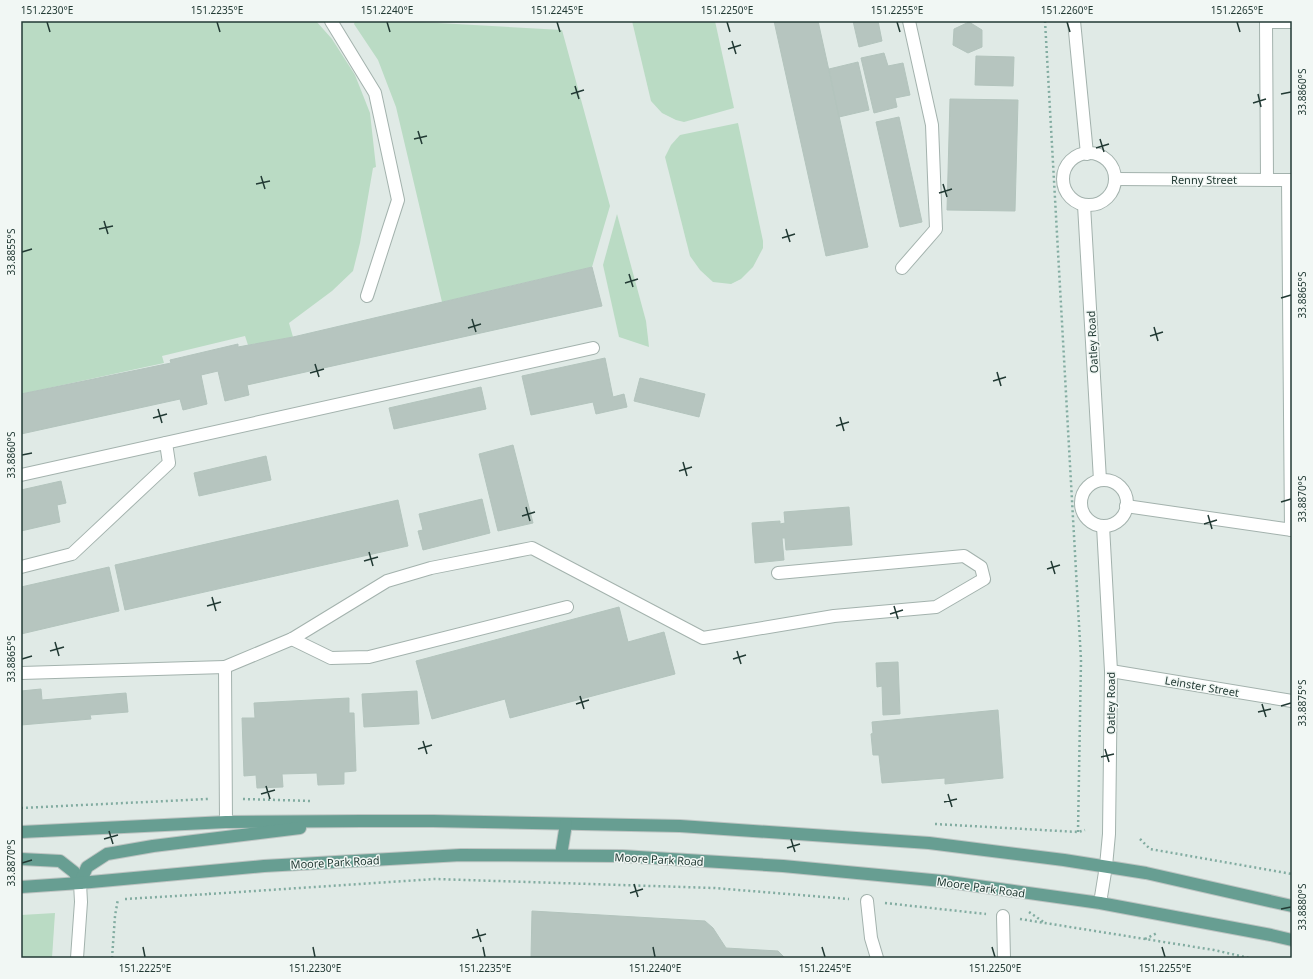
<svg xmlns="http://www.w3.org/2000/svg" width="1313" height="979" font-family="'Noto Sans',sans-serif">
  <style>
    .green { fill: #badbc4 }
    .building { fill: #b6c5bf; stroke: #b3c4bd }
    .lines { fill: none; stroke-linecap: round; stroke-linejoin: round }
    .minor-casing { stroke: #a3b2ad; stroke-width: 14 }
    .major-casing { stroke: #bdc4c2; stroke-width: 14 }
    .path { stroke: #82aca1; stroke-width: 2.5; stroke-dasharray: 2 3; stroke-linecap: butt }
    .minor { stroke: #fff; stroke-width: 12 }
    .major { stroke: #679e92; stroke-width: 12 }
    .ticks { fill: none; stroke: #223a34; stroke-width: 1.5 }
    .labels { text-anchor: middle; dominant-baseline: central; stroke-width: 3; stroke-linejoin: round; paint-order: stroke }
    .street-label { font-size: 11px; fill: #223a34; stroke: #f1f7f4 }
    .neatline { fill: none; stroke: #223a34; stroke-width: 1.5 }
    .ticks-label { font-size: 10px; text-anchor: middle; fill: #223a34 }
  </style>
  <rect width="100%" height="100%" fill="#e0eae6"/>
  <!-- green -->
  <g class="green">
    <polygon points="21,21 316,21 332,39 355,75 370,113 376,167 373,168 360,243 353,271 332,291 289,323 293,337 248,345 245,336 162,356 164,363 21,394"/>
    <polygon points="355,21 402,21 562,30 610,206 592,267 442,302 396,107 378,60 354,24"/>
    <polygon points="632,21 715,21 734,108 684,122 676,120 662,113 651,101"/>
    <polygon points="738,123 763,241 763,248 753,267 741,279 731,284 713,282 700,270 690,256 665,157 671,145 680,135"/>
    <polygon points="617,214 646,321 649,347 619,337 603,265"/>
    <polygon points="55,913 52,958 21,958 21,915"/>
  </g>
  <!-- building -->
  <g class="building">
    <polygon points="774,21 818,21 868,247 826,256"/>
    <polygon points="853,21 878,21 882,41 859,47"/>
    <polygon points="969,22 982,30 982,47 968,53 953,45 954,29"/>
    <polygon points="884,53 888,66 903,63 910,95 895,98 897,107 874,113 861,58"/>
    <polygon points="976,56 1014,57 1013,86 975,85"/>
    <polygon points="858,62 869,110 839,117 829,69"/>
    <polygon points="950,99 1018,100 1015,211 947,210"/>
    <polygon points="899,117 922,222 900,227 876,122"/>
    <polygon points="592,267 602,306 247,385 249,395 225,401 218,371 201,375 207,404 183,410 180,399 21,434 21,394 171,363 170,360 238,344 238,347 293,337"/>
    <polygon points="605,358 613,397 624,394 627,407 596,414 593,402 531,415 522,376"/>
    <polygon points="640,378 705,394 699,417 634,401"/>
    <polygon points="481,387 486,409 394,429 389,408"/>
    <polygon points="513,445 533,523 498,531 479,454"/>
    <polygon points="266,456 271,480 199,496 194,473"/>
    <polygon points="61,481 66,503 57,505 60,522 21,531 21,490"/>
    <polygon points="482,499 490,533 423,550 418,531 423,530 419,514"/>
    <polygon points="398,500 408,546 125,610 115,565"/>
    <polygon points="849,507 852,545 786,550 785,538 782,538 784,560 755,563 752,523 780,521 780,524 785,523 784,512"/>
    <polygon points="109,567 119,611 21,634 21,587"/>
    <polygon points="619,607 628,642 664,632 675,674 510,718 505,699 432,719 416,661"/>
    <polygon points="898,662 900,714 883,715 882,686 877,687 876,663"/>
    <polygon points="41,689 42,700 126,693 128,712 90,715 91,719 21,725 21,691"/>
    <polygon points="417,691 419,724 364,727 362,694"/>
    <polygon points="349,698 349,713 354,713 356,771 344,772 344,784 318,785 317,773 282,774 283,787 257,788 256,775 244,776 242,718 255,718 254,703"/>
    <polygon points="998,710 1003,778 945,784 945,778 882,783 879,755 873,755 871,734 873,733 872,722"/>
    <polygon points="532,911 705,921 713,928 726,948 778,951 785,958 531,958"/>
  </g>
  <g class="lines">
    <!-- minor casing -->
    <g class="minor-casing">
      <g id="minor">
        <polyline points="331,21 375,93 398,200 367,296"/>
        <polyline points="1074,21 1087,154"/>
        <circle cx="1089" cy="179" r="26"/>
        <polyline points="1115,179 1292,180"/>
        <polyline points="1267,179 1266,22 1292,22"/>
        <polyline points="1288,180 1291,530"/>
        <polyline points="1084,205 1100,480"/>
        <polyline points="902,268 936,229 932,125 909,21"/>
        <polyline points="21,475 593,348"/>
        <circle cx="1104" cy="503" r="23"/>
        <polyline points="1126,506 1292,530"/>
        <polyline points="21,567 72,554 169,463 166,443"/>
        <polyline points="292,639 331,658 369,657 567,607"/>
        <polyline points="1111,671 1292,701"/>
        <polyline points="21,673 225,667"/>
        <polyline points="226,822 225,667 292,639 387,581 431,568 532,548 703,638 834,616 936,607 984,579 981,567 964,556 778,573"/>
        <polyline points="867,901 871,938 877,958"/>
        <polyline points="1100,903 1106,866 1109,834 1111,671 1103,526"/>
        <polyline points="1003,916 1004,958"/>
        <polyline points="77,958 81,902 80,883"/>
      </g>
    </g>
    <!-- major casing -->
    <g class="major-casing">
      <g id="major">
        <polyline points="21,832 226,822 362,821 433,821 680,826 929,843 1064,860 1146,873 1292,906"/>
        <polyline points="561,855 566,824"/>
        <polyline points="21,859 60,861 74,872 80,883"/>
        <polyline points="80,883 87,867 107,854 153,846 300,828"/>
        <polyline points="21,887 80,883 264,866 461,855 622,856 783,866 942,881 1100,903 1271,935 1292,940"/>
      </g>
    </g>
    <!-- path -->
    <g class="path">
      <polyline points="1045,21 1081,660 1078,832"/>
      <polyline points="243,799 312,801"/>
      <polyline points="21,808 208,799"/>
      <polyline points="935,824 1078,832 1085,830"/>
      <polyline points="1140,839 1150,849 1292,874"/>
      <polyline points="209,894 435,879 714,888 849,899"/>
      <polyline points="125,899 209,894 210,893"/>
      <polyline points="885,903 986,914"/>
      <polyline points="1029,912 1045,923"/>
      <polyline points="1020,919 1214,950 1249,958"/>
      <polyline points="1145,939 1157,933"/>
      <polyline points="112,958 115,916 118,899"/>
    </g>
    <!-- minor -->
    <use href="#minor" class="minor"/>
    <!-- major -->
    <use href="#major" class="major"/>
  </g>
  <!-- ticks -->
  <path class="ticks" d="M47,22L50,32M217,22L220,32M387,22L390,32M557,22L560,32M727,22L730,32M897,22L900,32M1067,22L1070,32M1237,22L1240,32M732,41L736,54M728,49L741,45M575,86L579,99M571,94L584,90M1258,94L1261,107M1281,94L1291,92M1253,103L1266,99M418,131L422,144M414,139L427,136M1100,139L1104,152M1096,148L1109,144M261,176L265,189M256,184L270,181M943,184L947,197M939,193L952,189M104,221L108,234M99,229L113,226M786,229L790,242M782,238L795,234M22,252L32,249M629,274L633,287M625,283L638,279M1281,298L1291,295M472,319L476,332M1154,327L1158,341M468,328L481,324M1150,336L1163,332M315,364L319,377M997,372L1001,386M310,373L324,369M993,381L1006,377M158,409L162,423M840,417L844,431M153,418L167,414M836,426L849,422M22,455L32,453M683,462L687,476M679,471L692,467M1281,502L1291,499M526,507L530,521M1208,515L1212,529M522,516L535,512M1204,524L1217,520M369,552L373,566M364,561L378,557M1051,561L1055,574M1047,569L1060,565M212,597L216,611M207,606L221,602M894,606L898,619M890,614L903,610M55,642L59,656M50,651L64,647M737,651L741,664M22,659L32,656M733,659L746,655M580,696L584,709M576,704L589,700M1262,704L1266,717M1281,706L1291,703M1258,712L1271,709M423,741L427,754M418,749L432,745M1105,749L1109,762M1101,757L1114,754M266,786L270,799M261,794L275,790M948,794L952,807M944,802L957,799M109,831L113,844M104,839L118,835M791,839L795,852M787,848L800,844M22,863L32,860M634,884L638,897M630,893L643,889M1281,909L1291,907M477,929L481,942M472,938L486,934M143,947L145,957M313,947L315,957M483,947L485,957M653,947L655,957M822,947L825,957M992,947L995,957M1162,947L1165,957"/>
  <g class="labels">
    <!-- street labels -->
    <g class="street-label">
      <text x="1204" y="179">Renny Street</text>
      <text transform="translate(1092 342) rotate(-93)">Oatley Road</text>
      <text transform="translate(1202 686) rotate(10)">Leinster Street</text>
      <text transform="translate(1110 703) rotate(-90)">Oatley Road</text>
      <text transform="translate(659 859) rotate(3)">Moore Park Road</text>
      <text transform="translate(335 862) rotate(-3)">Moore Park Road</text>
      <text transform="translate(981 887) rotate(8)">Moore Park Road</text>
    </g>
  </g>
  <!-- border -->
  <rect width="1313" height="979" fill="none" stroke="#f1f7f4" stroke-width="44"/>
  <rect x="22" y="22" width="1269" height="935" class="neatline"/>
  <g class="ticks-label">
    <text x="47" y="14">151.2230°E</text>
    <text x="217" y="14">151.2235°E</text>
    <text x="387" y="14">151.2240°E</text>
    <text x="557" y="14">151.2245°E</text>
    <text x="727" y="14">151.2250°E</text>
    <text x="897" y="14">151.2255°E</text>
    <text x="1067" y="14">151.2260°E</text>
    <text x="1237" y="14">151.2265°E</text>
    <text transform="translate(1302 92) rotate(-90)" y="4">33.8860°S</text>
    <text transform="translate(11 252) rotate(-90)" y="4">33.8855°S</text>
    <text transform="translate(1302 295) rotate(-90)" y="4">33.8865°S</text>
    <text transform="translate(11 455) rotate(-90)" y="4">33.8860°S</text>
    <text transform="translate(1302 499) rotate(-90)" y="4">33.8870°S</text>
    <text transform="translate(11 659) rotate(-90)" y="4">33.8865°S</text>
    <text transform="translate(1302 703) rotate(-90)" y="4">33.8875°S</text>
    <text transform="translate(11 863) rotate(-90)" y="4">33.8870°S</text>
    <text transform="translate(1302 907) rotate(-90)" y="4">33.8880°S</text>
    <text x="145" y="972">151.2225°E</text>
    <text x="315" y="972">151.2230°E</text>
    <text x="485" y="972">151.2235°E</text>
    <text x="655" y="972">151.2240°E</text>
    <text x="825" y="972">151.2245°E</text>
    <text x="995" y="972">151.2250°E</text>
    <text x="1165" y="972">151.2255°E</text>
  </g>
</svg>
